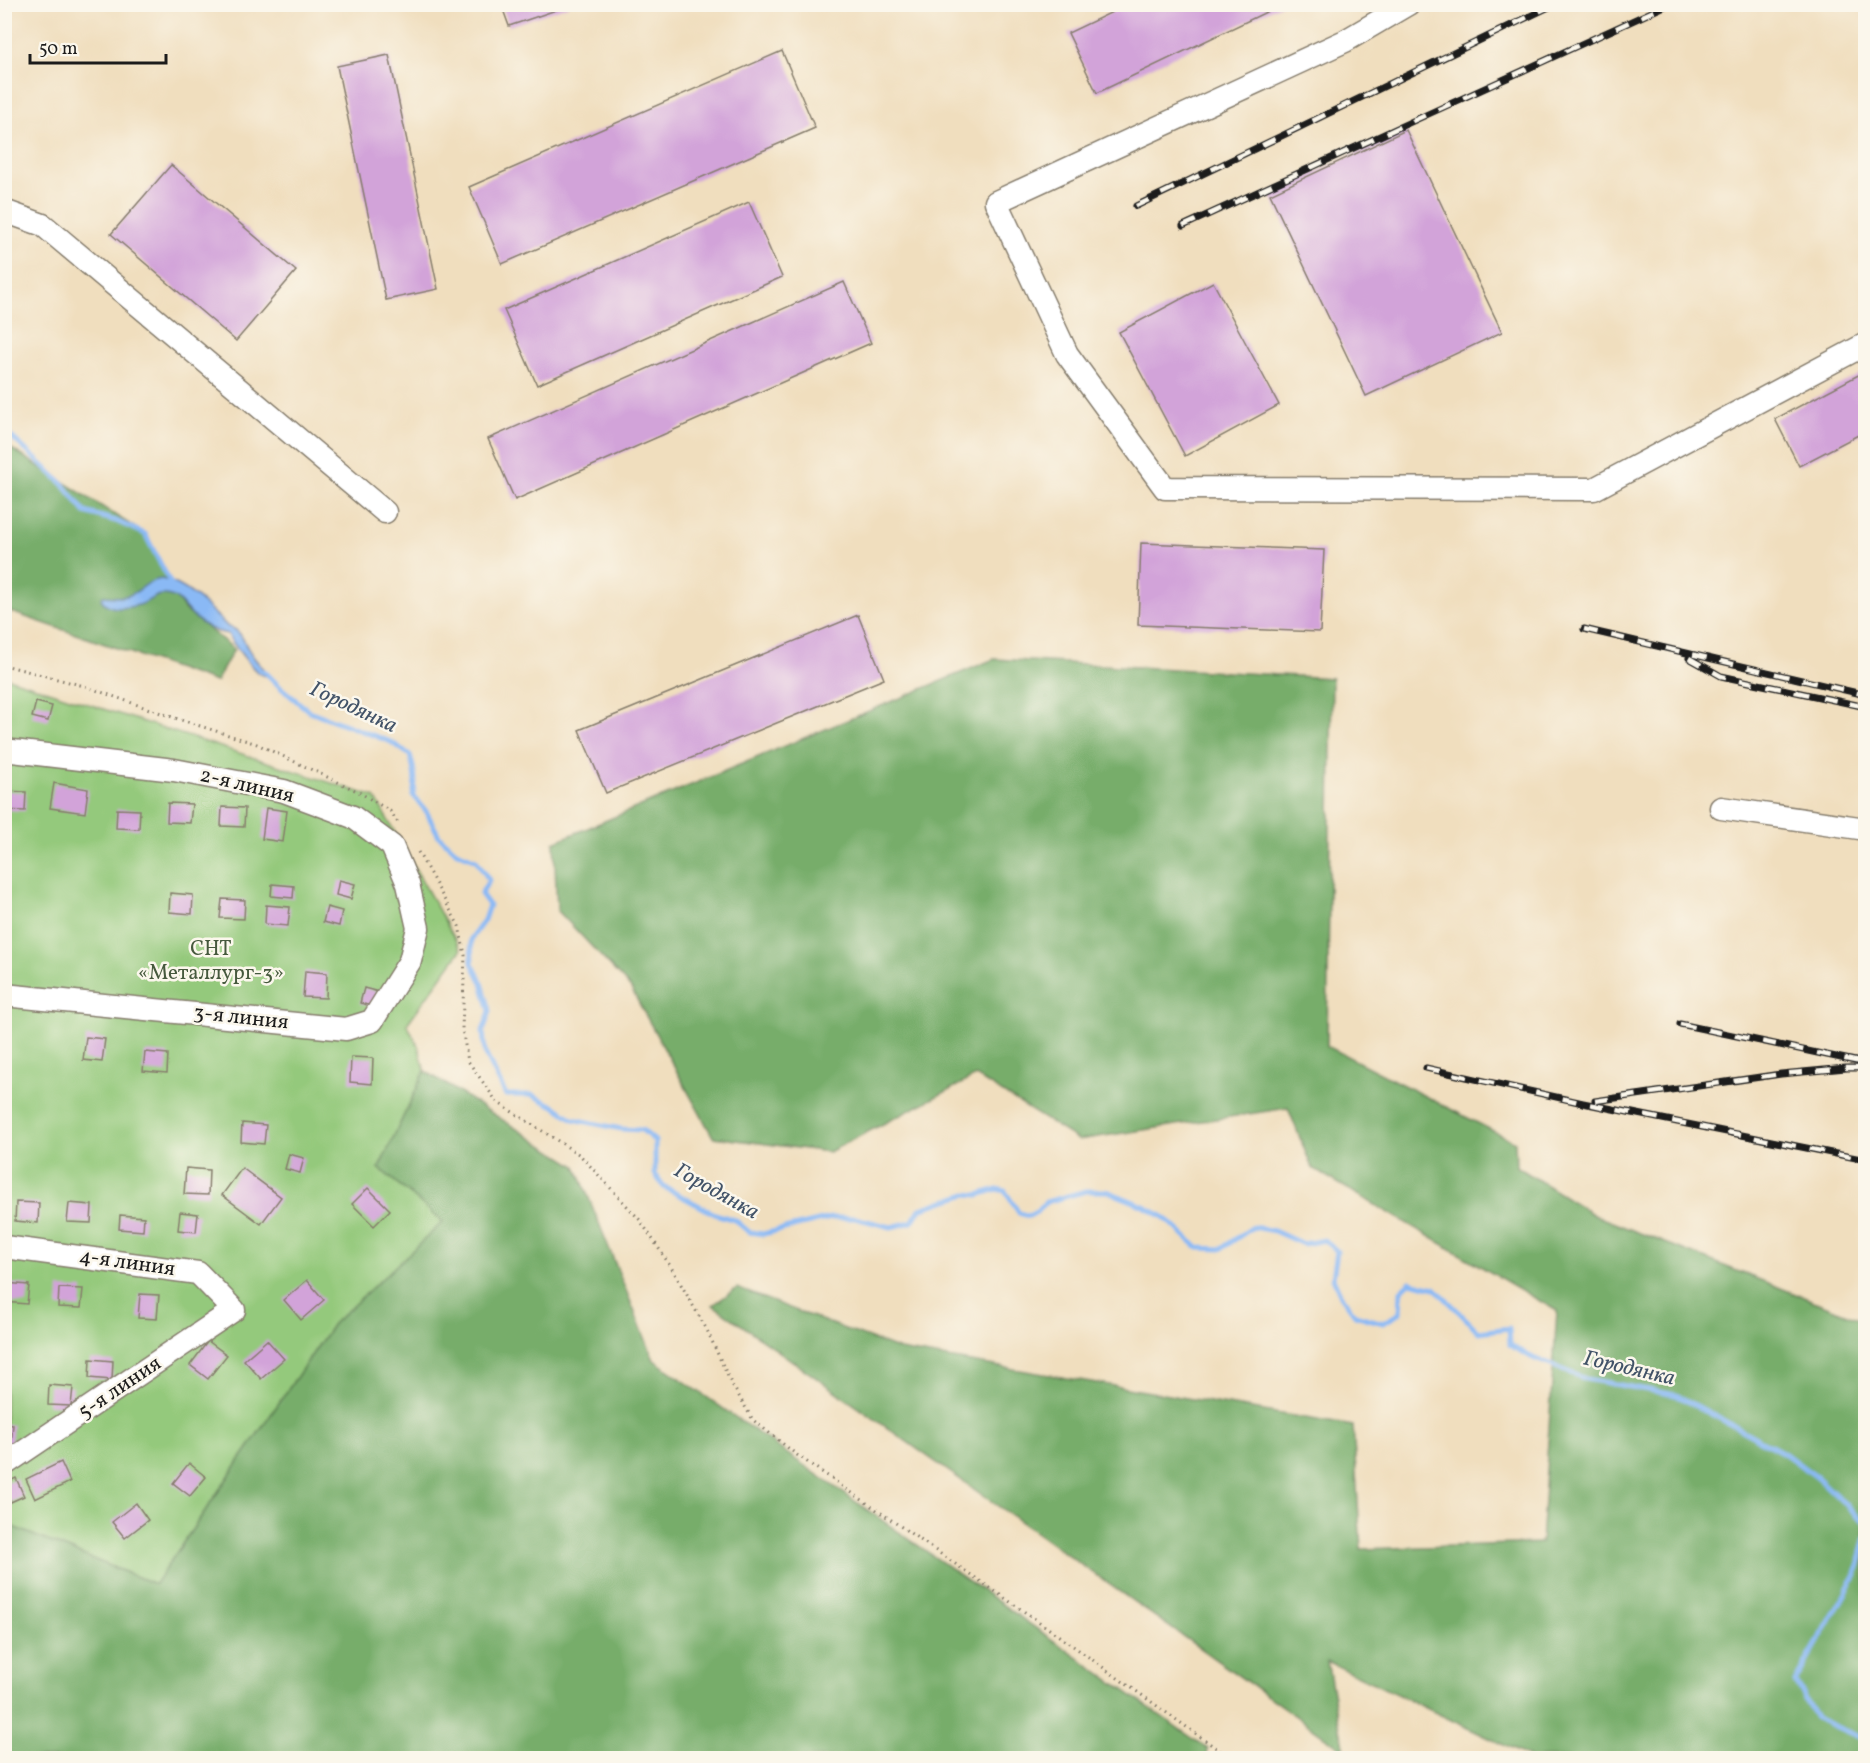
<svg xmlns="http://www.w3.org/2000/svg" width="1870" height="1763" font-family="Vollkorn,serif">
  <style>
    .green { fill: #94c97b; stroke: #58724c; stroke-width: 1.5 }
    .forest { fill: #77ad6b; stroke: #4a6444; stroke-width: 1.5 }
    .water { fill: #8ab9f5; stroke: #536a88; stroke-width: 1.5 }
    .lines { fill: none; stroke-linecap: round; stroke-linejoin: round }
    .stream { stroke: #8ab9f5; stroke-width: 5 }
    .building { fill: #d2a3d9 }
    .minor-casing { stroke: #867d6d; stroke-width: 25 }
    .path { stroke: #867d6d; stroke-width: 3; stroke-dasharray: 1.5 4.5; stroke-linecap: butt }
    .minor { stroke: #fff; stroke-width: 22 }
    .rail-casing { stroke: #1c1c1c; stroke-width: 7 }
    .rail { stroke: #fbf7ec; stroke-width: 4.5; stroke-dasharray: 14; stroke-linecap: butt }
    .labels { text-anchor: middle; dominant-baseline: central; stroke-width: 5; stroke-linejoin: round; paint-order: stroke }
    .street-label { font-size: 21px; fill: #1c1c1c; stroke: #fbf7ec }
    .park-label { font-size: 21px; fill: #46593d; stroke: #fbf7ec }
    .water-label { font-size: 22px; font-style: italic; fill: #425368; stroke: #fbf7ec }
  </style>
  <rect width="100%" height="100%" fill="#fbf7ec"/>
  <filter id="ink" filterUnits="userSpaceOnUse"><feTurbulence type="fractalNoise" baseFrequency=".0167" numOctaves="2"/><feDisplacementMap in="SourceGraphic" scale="12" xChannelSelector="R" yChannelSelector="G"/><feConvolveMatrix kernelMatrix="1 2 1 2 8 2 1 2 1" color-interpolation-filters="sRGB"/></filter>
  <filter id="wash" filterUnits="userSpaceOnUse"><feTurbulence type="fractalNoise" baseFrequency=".008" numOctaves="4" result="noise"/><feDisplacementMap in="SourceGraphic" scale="24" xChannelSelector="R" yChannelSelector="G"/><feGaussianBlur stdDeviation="1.35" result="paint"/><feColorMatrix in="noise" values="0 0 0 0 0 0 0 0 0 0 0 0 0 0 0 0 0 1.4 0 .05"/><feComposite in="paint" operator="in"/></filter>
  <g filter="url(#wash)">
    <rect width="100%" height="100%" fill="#f0debe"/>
    <!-- green -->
    <polygon class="green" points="5,677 375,797 461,950 407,1024 419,1048 425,1071 379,1168 444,1222 333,1324 155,1584 8,1525 5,1526"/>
    <!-- forest -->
    <g class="forest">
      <polygon points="4,444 145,534 177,598 185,610 234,649 216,682 5,610"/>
      <polygon points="994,659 1332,678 1327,1046 1515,1142 1516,1166 1594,1215 1865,1321 1865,1758 1531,1758 1327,1661 1344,1750 713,1305 737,1288 900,1350 1353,1426 1361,1549 1541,1543 1557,1311 1312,1168 1288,1108 1078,1140 976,1076 829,1152 713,1137 630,987 557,910 554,842"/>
      <polygon points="425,1071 576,1166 654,1360 1208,1749 1207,1758 5,1758 5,1526 8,1525 155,1584 333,1324 443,1222 379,1168"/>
    </g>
    <!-- water -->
    <path class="water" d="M162,579C187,584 210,609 228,627C242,629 243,642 250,652C256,661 263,668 269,676C266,676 263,676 260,674C253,670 231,642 228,634C213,632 202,625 191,614C182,606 179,596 165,595C154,594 149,602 139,605C126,608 109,612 101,599L103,596C112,596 123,599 132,594C144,588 148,580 162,579Z"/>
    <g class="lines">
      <!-- stream -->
      <g class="stream">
        <polyline points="4,430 63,484 85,512 116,521 145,534 172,586"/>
        <path d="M264,671L280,687L309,711L391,742L410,755C414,769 417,781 413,795L426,811L439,836L455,851L476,860L489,880L481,894L489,905L484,920L471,939L472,963L482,983L490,1011L483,1031L485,1053L506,1095H532L556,1107L573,1119L621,1129L642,1130L655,1141V1174L664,1187L715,1214L735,1220L749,1232L763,1234L831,1218H855L891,1227L912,1222L920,1209L938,1203L967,1194L978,1195L997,1189L1005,1191L1019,1213L1029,1216L1038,1211L1046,1202L1086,1191H1107L1144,1206L1165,1218L1198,1248L1221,1249L1253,1227L1274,1231L1303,1244L1325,1240L1337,1251L1333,1278L1341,1296L1355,1315L1383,1323L1400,1313L1401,1290L1410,1282L1435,1288L1479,1332L1509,1328L1510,1345L1533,1358L1586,1379L1676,1395L1784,1453L1818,1478L1866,1524"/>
        <polyline points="1866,1538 1856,1575 1795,1682 1816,1718 1866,1740"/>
      </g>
    </g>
    <g id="blocks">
      <!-- building -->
      <g class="building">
        <polygon points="501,4 571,4 571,5 509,26"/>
        <polygon points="1129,4 1283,4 1097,93 1068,33"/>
        <polygon points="782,51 815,128 502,264 469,187"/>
        <polygon points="389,55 438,289 386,300 337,66"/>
        <polygon points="1406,130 1502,332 1366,396 1270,194"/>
        <polygon points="171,165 296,271 236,341 111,234"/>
        <polygon points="749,202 782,277 537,385 504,310"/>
        <polygon points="844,282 871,343 515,500 488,439"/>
        <polygon points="1213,282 1279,405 1185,456 1119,332"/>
        <polygon points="1866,371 1866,431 1799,466 1775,419"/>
        <polygon points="1141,543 1324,550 1320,632 1138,625"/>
        <polygon points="858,615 884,679 606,793 579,730"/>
        <polygon points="36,702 52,706 48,721 32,717"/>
        <polygon points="54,783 88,789 85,813 50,808"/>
        <polygon points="4,791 26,792 25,811 4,810"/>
        <polygon points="168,803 192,804 190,823 167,822"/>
        <polygon points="222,807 245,808 244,827 221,826"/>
        <polygon points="266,808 287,811 283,842 262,839"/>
        <polygon points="117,809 140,810 139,829 116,828"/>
        <polygon points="339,880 355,884 351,899 336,895"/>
        <polygon points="272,884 294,886 293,898 271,896"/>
        <polygon points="170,893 193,895 192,914 169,912"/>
        <polygon points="222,899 245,900 244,919 220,918"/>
        <polygon points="266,905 290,907 288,926 265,924"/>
        <polygon points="327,907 342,911 339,926 323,922"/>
        <polygon points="305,971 327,973 326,998 303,997"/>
        <polygon points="364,988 379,992 375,1007 360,1003"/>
        <polygon points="86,1037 105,1039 102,1062 83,1060"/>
        <polygon points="145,1052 168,1054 167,1073 143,1071"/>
        <polygon points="351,1057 373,1058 372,1084 350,1082"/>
        <polygon points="242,1123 266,1125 264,1144 241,1142"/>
        <polygon points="289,1154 304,1158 300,1173 285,1169"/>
        <polygon points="186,1168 209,1170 208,1195 184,1194"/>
        <polygon points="242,1168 281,1197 261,1224 222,1195"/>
        <polygon points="368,1188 390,1210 374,1226 352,1204"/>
        <polygon points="16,1202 39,1203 38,1223 15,1221"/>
        <polygon points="69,1203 92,1205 91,1223 67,1222"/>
        <polygon points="180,1212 198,1214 196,1232 178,1230"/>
        <polygon points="120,1215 144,1217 143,1231 119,1229"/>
        <polygon points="307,1280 324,1300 301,1320 284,1300"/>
        <polygon points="5,1283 29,1285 27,1304 4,1302"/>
        <polygon points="59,1288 83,1289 81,1308 58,1307"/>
        <polygon points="140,1294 159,1295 157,1319 138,1318"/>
        <polygon points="267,1340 284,1359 261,1379 244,1360"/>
        <polygon points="208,1341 227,1355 208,1379 190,1365"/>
        <polygon points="90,1359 113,1361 112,1380 89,1378"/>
        <polygon points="49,1385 73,1387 71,1406 48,1405"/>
        <polygon points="4,1424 13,1425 11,1444 4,1443"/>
        <polygon points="61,1462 70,1482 35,1499 26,1479"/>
        <polygon points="189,1463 206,1477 190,1496 173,1483"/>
        <polygon points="16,1478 24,1496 4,1505 4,1484"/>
        <polygon points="136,1503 148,1520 125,1538 112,1522"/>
      </g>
    </g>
  </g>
  <g filter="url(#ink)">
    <use href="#blocks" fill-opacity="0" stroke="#867d6d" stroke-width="1.5"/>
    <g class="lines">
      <!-- minor casing -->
      <g class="minor-casing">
        <g id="minor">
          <polyline points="1408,4 1345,41 996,202 1067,354 1165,488 1594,489 1866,344"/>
          <polyline points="4,211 43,225 385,512"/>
          <polyline points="4,750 174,770 284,791 353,817 392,846 408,884 418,928 410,961 372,1021 346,1029 4,995"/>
          <polyline points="1721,808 1866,829"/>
          <polyline points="4,1247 198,1273 234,1310 4,1465"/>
        </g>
      </g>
      <!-- path -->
      <g class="path">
        <polyline points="4,665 84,686 178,719 257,744 357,791 390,811 399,824"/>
        <polyline points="418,852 459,926 465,955 462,1029 468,1061 497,1102 580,1155 640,1220 671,1267 707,1330 730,1381 753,1420 797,1455 1038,1621 1230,1758"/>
      </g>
      <!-- minor -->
      <use href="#minor" class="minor"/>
      <!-- rail casing -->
      <g class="rail-casing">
        <g id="rail">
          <polyline points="1136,206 1555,4"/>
          <polyline points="1183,226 1669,4"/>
          <polyline points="1584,629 1866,695"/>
          <polyline points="1689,658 1721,676 1866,707"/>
          <polyline points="1680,1024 1860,1062"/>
          <polyline points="1426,1068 1583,1103 1866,1160"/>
          <polyline points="1595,1101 1781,1074 1846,1068 1866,1068"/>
        </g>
      </g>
      <!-- rail -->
      <use href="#rail" class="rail"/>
    </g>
  </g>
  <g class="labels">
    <!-- street labels -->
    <g class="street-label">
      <text transform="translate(247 786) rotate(13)">2-я линия</text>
      <text transform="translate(241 1018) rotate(6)">3-я линия</text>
      <text transform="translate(127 1263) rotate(8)">4-я линия</text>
      <text transform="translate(120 1388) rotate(-34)">5-я линия</text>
    </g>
    <!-- park labels -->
    <g class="park-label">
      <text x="211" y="949">СНТ<tspan x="211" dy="24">«Металлург-3»</tspan></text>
    </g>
    <!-- water labels -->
    <g class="water-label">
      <text transform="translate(353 708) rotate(25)">Городянка</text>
      <text transform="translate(716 1192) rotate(29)">Городянка</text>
      <text transform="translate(1629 1369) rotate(13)">Городянка</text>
    </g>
  </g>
  <!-- margin -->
  <rect width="1870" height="1763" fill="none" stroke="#fbf7ec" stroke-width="24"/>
  <!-- scale -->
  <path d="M30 54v9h136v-9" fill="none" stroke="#1c1c1c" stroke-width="3"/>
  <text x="39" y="54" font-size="18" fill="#1c1c1c" stroke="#fbf7ec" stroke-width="4.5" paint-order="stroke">50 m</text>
</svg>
